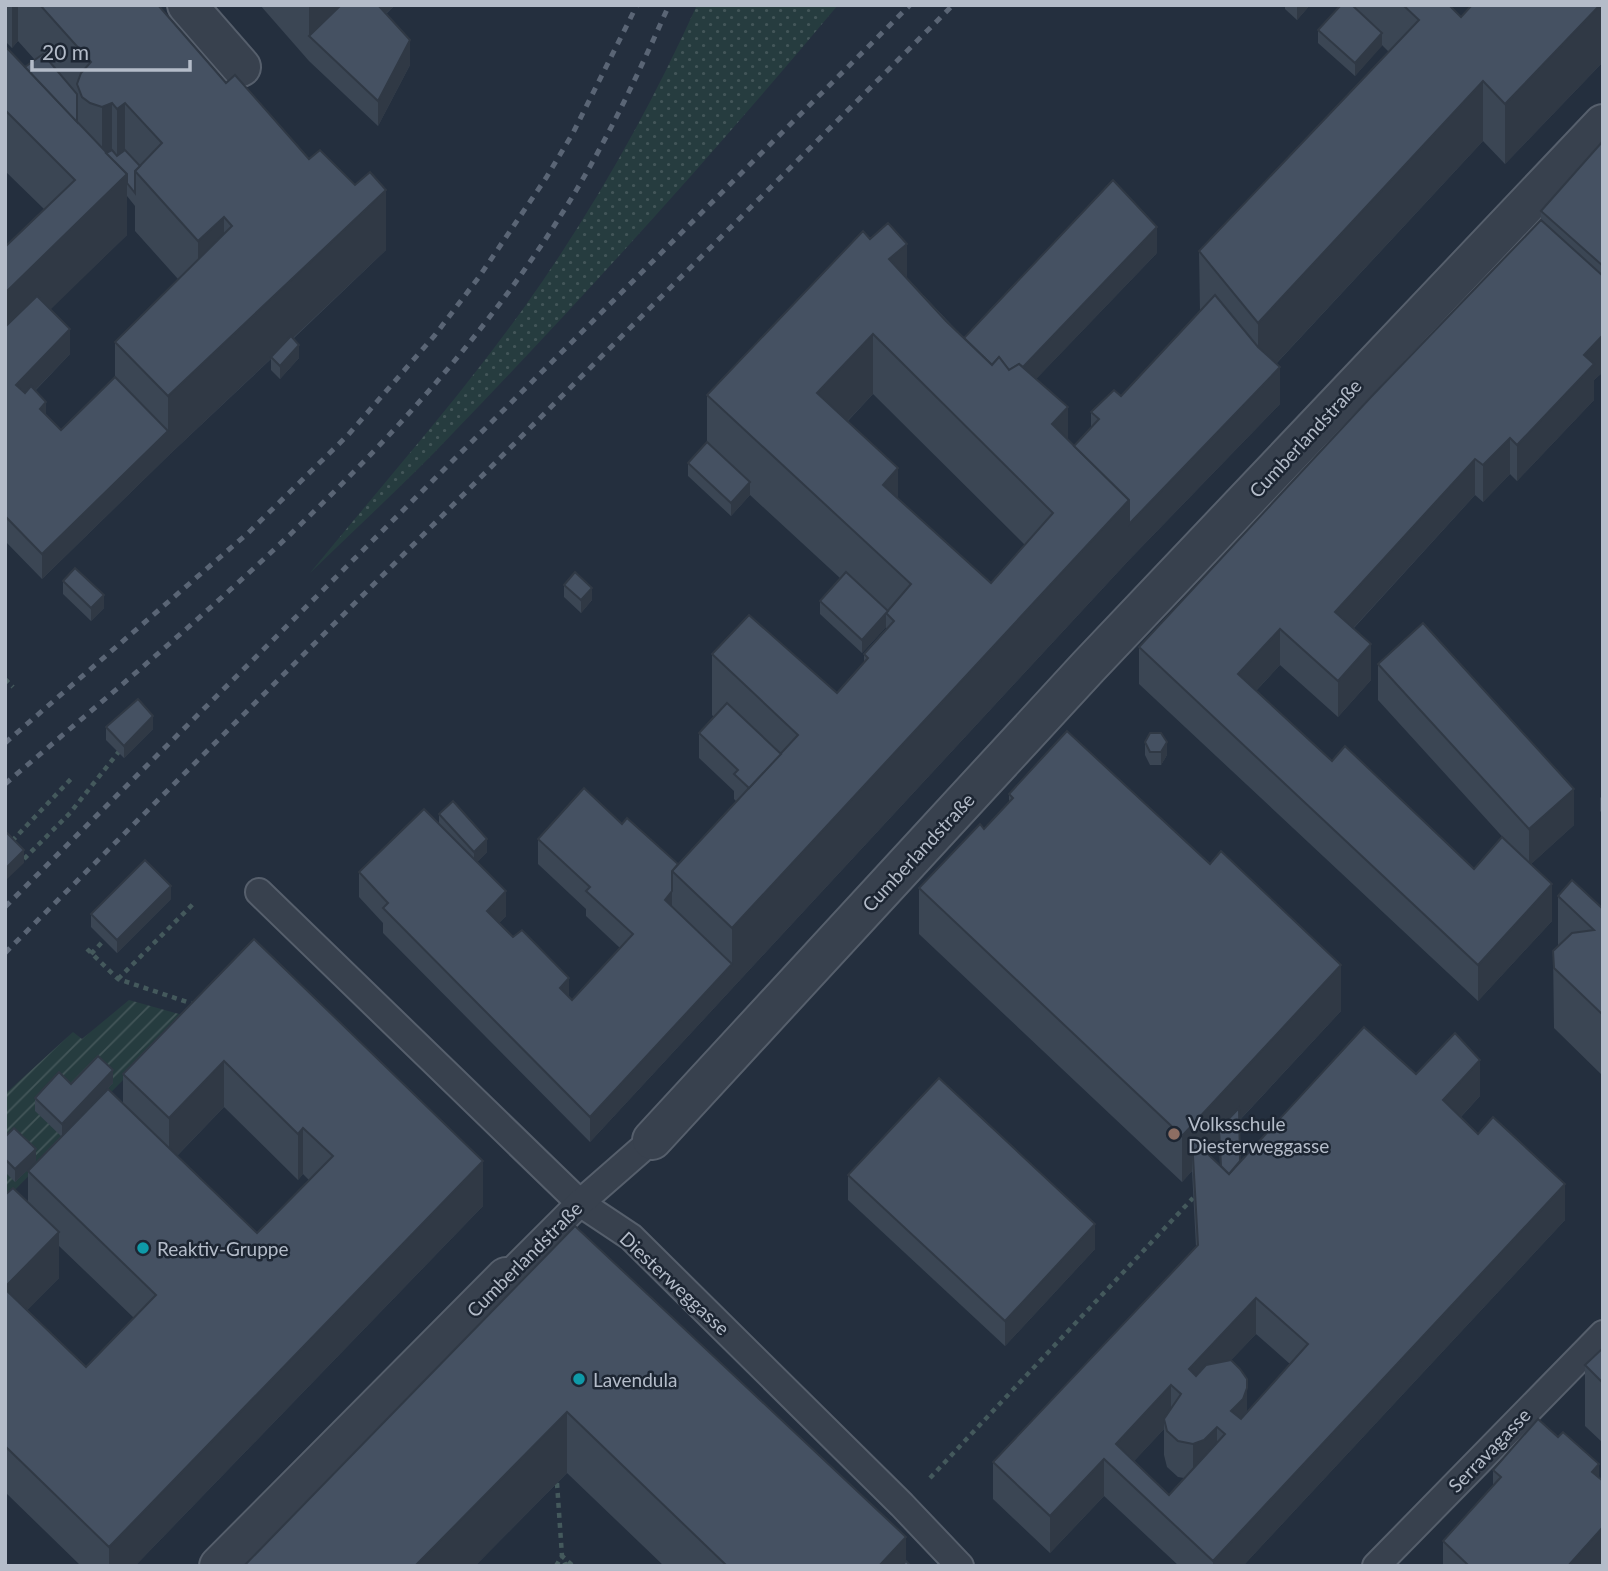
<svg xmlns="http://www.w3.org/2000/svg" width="1608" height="1571" viewBox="0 0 1608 1571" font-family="Lato,sans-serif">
	<defs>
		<pattern id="grass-dots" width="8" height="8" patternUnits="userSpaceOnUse" patternTransform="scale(1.75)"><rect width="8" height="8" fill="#263c3f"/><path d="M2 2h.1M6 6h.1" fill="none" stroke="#435659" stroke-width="1.8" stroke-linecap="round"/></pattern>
		<pattern id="garden-furrows" width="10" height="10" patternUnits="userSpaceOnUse" patternTransform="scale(1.75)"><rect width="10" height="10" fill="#263c3f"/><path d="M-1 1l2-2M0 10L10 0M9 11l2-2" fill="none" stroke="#435659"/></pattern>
	</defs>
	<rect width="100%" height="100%" fill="#242f3e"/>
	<path fill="url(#grass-dots)" d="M697,5H838C715,152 587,294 454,432C408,481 358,526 310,573C381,486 457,401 523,309C591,214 649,111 697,5Z"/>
	<path fill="url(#garden-furrows)" d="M129,1000L186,1016L5,1200V1094L73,1032L82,1039Z"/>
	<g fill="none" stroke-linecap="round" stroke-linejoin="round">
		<defs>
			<g id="service">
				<path d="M259,892L580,1203L631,1237L902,1505L960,1566"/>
				<path d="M506,1277L580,1203L652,1140"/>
				<path d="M1376,1566L1603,1334"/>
			</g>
			<g id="minor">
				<path d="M187,5L241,67"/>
				<path d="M652,1140L1088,667L1603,124"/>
				<path d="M219,1566L506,1277"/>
			</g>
		</defs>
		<use href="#service" stroke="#565f6c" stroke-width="30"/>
		<use href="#minor" stroke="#565f6c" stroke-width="42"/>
		<g stroke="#44595c" stroke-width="4.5" stroke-dasharray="5 5" stroke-linecap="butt">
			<path d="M5,679L13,687"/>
			<path d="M12,841L71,779"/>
			<path d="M24,859L70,813L121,749"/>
			<path d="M87,949L118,979L196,1005"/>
			<path d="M91,954L107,937"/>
			<path d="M118,979L194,903"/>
			<path d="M930,1478L1193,1198"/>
			<path d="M557,1483L562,1556L566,1566"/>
			<path d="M556,1566L562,1556L573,1566"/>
		</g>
		<use href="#service" stroke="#38414e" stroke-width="26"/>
		<use href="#minor" stroke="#38414e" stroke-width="38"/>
		<g stroke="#5a6575" stroke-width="5" stroke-dasharray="7 7" stroke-linecap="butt">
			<path d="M5,743L248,533L348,435L435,335L479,277L546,178L573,133L637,5"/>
			<path d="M5,784C214,606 434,429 577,189C612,130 641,68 669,5"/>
			<path d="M5,907L910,5"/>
			<path d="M5,953L953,5"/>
		</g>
	</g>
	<g fill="#3b4654" fill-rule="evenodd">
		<path d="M5,5H158L226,83L386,250L293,339L299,358L280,379L271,370V359L168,456L42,579L5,541V247L44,209L5,171V46L25,67L35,60L18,41L12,48L5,41ZM127,196L135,206V231L178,279L115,342V377L61,430L46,416L35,391L70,354L50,309L127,235Z"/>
		<path d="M260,5H395L386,14L410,65L378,126L309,61Z"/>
		<path d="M1285,5H1310L1297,20L1285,9Z"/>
		<path d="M1341,5H1449L1461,17L1603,5V62L1505,164L1483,141L1276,364L1280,404L1129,560L590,1142L383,933V923L359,897V872L439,824V814L487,852L477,862L506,916L499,923L572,1000L620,948L586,916V909L538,864V839L622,824L678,864L737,802L734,799V791L699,758V733L714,717L712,715V654L837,693L864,662V654L886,630V627L862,653L820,614V601L840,578L750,495L731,516L688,476V463L707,442V395L907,278L964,338L1157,253L1036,379L1068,440L1074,446L1091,427V412L1121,396L1200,312L1199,251L1389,52L1382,45L1355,76L1318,43V30ZM873,394L1025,545L991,583L898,498L848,421Z"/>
		<path d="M1603,141V372L1594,380V400L1517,481L1510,474L1483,502L1475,495L1354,628L1371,680L1338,717L1280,665L1256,691L1332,761L1474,869L1509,844L1378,700V664L1574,825L1531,864L1552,921L1478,1001L1139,684V647L1541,220V211Z"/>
		<path d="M63,581L104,608L91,621L63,594Z"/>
		<path d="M564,585L592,600L581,613L564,597Z"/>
		<path d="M106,727L153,729L124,758L106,740Z"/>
		<path d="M1145,742L1167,755L1161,765H1150L1145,755Z"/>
		<path d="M1009,794L1341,1011L1239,1121L1240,1161L1416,1074L1480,1096L1461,1117L1565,1220L1243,1566H1179L1104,1496L1050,1553L993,1499V1462L1196,1247L1192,1171L1182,1182L919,934V888L984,829L1009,802ZM1219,1142L1220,1166L1208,1154ZM1256,1334L1290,1364L1247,1412L1231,1360ZM1164,1429V1455L1167,1467L1178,1477L1184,1478L1169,1495L1134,1461Z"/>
		<path d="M1603,795V814L1600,811V798Z"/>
		<path d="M1558,896L1603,909V1076L1554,1028L1553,951L1558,947Z"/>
		<path d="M171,899L117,953L91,927V914Z"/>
		<path d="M254,939L483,1206L135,1566H81L5,1492V1195L28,1203V1171L62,1137L35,1111V1098L71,1084L113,1083L97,1100L123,1104V1074ZM224,1107L298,1180L303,1174L309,1180L257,1233L177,1156ZM59,1246L134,1318L86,1367L27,1310L59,1278Z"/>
		<path d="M5,1137L36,1162L15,1182L5,1172Z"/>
		<path d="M848,1175L1095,1249L1005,1346L848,1200Z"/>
		<path d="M575,1226L906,1561L911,1566H664L567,1473L475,1566Z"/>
		<path d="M1603,1348V1443L1585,1426V1365Z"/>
		<path d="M1493,1470L1599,1478L1601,1566H1443V1541L1493,1486Z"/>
	</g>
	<g fill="#303945">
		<path d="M12,5H18V41L12,48Z"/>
		<path d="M309,5H368L309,36V61Z"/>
		<path d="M373,5H395L373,25Z"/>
		<path d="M1298,5H1310L1297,20V7Z"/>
		<path d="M1600,5H1603V62L1505,164V104Z"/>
		<path d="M1382,33V46L1355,76V63Z"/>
		<path d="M410,40V65L378,126V101Z"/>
		<path d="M1483,81V141L1258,383V323Z"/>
		<path d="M112,103V163L102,154V107Z"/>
		<path d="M125,103V163L117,169V109Z"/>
		<path d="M127,174V235L5,354V293Z"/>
		<path d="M386,190V250L168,456V396Z"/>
		<path d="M224,217V278L198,301V241Z"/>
		<path d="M1157,227V253L992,425V400Z"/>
		<path d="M907,244V304L889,259Z"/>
		<path d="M1603,325V372L1594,380V400L1517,481V445L1584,355Z"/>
		<path d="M70,329V354L16,410V385Z"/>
		<path d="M873,334V394L817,453V393Z"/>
		<path d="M299,345V358L280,379V366Z"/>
		<path d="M1280,367V404L1129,560L590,1142V1117L732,964V928L1129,500Z"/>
		<path d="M46,402V427L40,409Z"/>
		<path d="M1068,407V464L1052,424Z"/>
		<path d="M168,431V456L42,579V554Z"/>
		<path d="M1510,438V474L1483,502V465Z"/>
		<path d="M1475,459V495L1335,648V612Z"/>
		<path d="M898,468V528L883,485Z"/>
		<path d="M750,482V495L731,516V503Z"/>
		<path d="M592,588V600L581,613V600Z"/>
		<path d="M104,595V608L91,621V608Z"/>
		<path d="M886,614V627L862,653V640Z"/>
		<path d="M1280,629V665L1238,710V674Z"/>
		<path d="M1371,644V680L1338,717V681Z"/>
		<path d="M7,697V710L5,712V699Z"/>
		<path d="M153,716V729L124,758V746Z"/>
		<path d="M1167,742V755L1161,765V752Z"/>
		<path d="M1574,789V825L1529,866V829Z"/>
		<path d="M487,839V852L474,865V852Z"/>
		<path d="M24,850V863L5,881V869Z"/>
		<path d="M1552,884V921L1478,1001V965Z"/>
		<path d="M171,886V899L117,953V940Z"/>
		<path d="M506,891V916L487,936V911Z"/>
		<path d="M672,891V916L665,900Z"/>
		<path d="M1341,965V1011L1220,1141L1219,1129V1142L1194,1169L1192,1139V1171L1182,1182V1136Z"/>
		<path d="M569,978V1003L560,988Z"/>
		<path d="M1480,1060V1096L1443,1136V1100Z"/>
		<path d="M224,1061V1107L169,1164V1118Z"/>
		<path d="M113,1070V1083L62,1137V1124Z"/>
		<path d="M303,1128V1174L298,1180V1134Z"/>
		<path d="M36,1149V1162L15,1182V1169Z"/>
		<path d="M483,1161V1206L135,1566H109V1547Z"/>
		<path d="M1565,1184V1220L1243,1566H1213V1561Z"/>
		<path d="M1095,1224V1249L1005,1346V1321Z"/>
		<path d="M59,1232V1278L5,1333V1287Z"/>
		<path d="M1256,1298V1334L1189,1405V1369Z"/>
		<path d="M1171,1385V1422L1164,1419V1429L1121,1475L1116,1444Z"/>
		<path d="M1247,1388V1425L1231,1411Z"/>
		<path d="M567,1412V1473L475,1566H415Z"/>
		<path d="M1217,1427V1463L1193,1480V1444Z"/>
		<path d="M1104,1459V1496L1050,1553V1516Z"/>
		<path d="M1599,1464V1500L1592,1472Z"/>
		<path d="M1603,1527V1563L1601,1566H1568Z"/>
		<path d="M906,1537V1566H879Z"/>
	</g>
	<g fill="#455162" stroke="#303945" stroke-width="2" fill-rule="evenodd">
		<path d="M40,5H158L226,83L235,75L309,159L320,150L355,185L370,172L386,190L168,396L115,342L232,226L224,217L198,241L135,171L162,143L125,103L117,109L112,103L102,107L90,103L82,97L77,84L81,73L91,62Z"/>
		<path d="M341,5H378L410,40L378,101L309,36Z"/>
		<path d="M1341,5H1352L1382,33L1355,63L1318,30Z"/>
		<path d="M1403,5H1449L1461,17L1472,5H1600L1505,104L1483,81L1258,323L1199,251L1419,20Z"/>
		<path d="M5,46L127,174L5,293V247L75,180L5,110Z"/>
		<path d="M43,54L77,94V122L25,67Z"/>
		<path d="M1603,141V266L1541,211Z"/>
		<path d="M112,150L117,156L125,150L140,166L135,171V193L127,183V174L106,153Z"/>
		<path d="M1113,180L1157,227L1023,367L1019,364L1009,370L999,357L992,365L964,338Z"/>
		<path d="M1541,220L1603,276V335L1584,355L1594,364L1517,445L1510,438L1483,465L1475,459L1335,612L1371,644L1338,681L1280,629L1238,674L1332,761L1345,746L1474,869L1502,837L1552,884L1478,965L1139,647L1371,397Z"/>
		<path d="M888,223L907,244L889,259L946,321L992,365L999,357L1009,370L1019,364L1068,407L1052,424L1129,500L732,928L672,871L798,735L712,654L749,615L837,693L868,658L864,654L894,621L886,613L911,584L707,395L863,231L870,239ZM873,334L1053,513L991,583L883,485L898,468L817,393Z"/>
		<path d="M1215,295L1258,347L1280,367L1129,524V500L1074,446L1099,419L1091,412L1114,390L1121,396Z"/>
		<path d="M37,296L70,329L16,385L25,393L31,386L46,402L40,409L61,430L115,377L168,431L42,554L5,516V327Z"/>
		<path d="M291,336L299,345L280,366L271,357Z"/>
		<path d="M707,442L750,482L731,503L688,463Z"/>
		<path d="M75,568L104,595L91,608L63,581Z"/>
		<path d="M575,572L592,588L581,600L564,585Z"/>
		<path d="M846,572L888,611L862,640L820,601Z"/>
		<path d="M1423,623L1574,789L1529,829L1378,664Z"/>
		<path d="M138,699L153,716L124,746L106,727Z"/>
		<path d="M727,703L781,754L749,788L734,774L738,770L699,733Z"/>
		<path d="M1067,731L1210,864L1221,851L1341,965L1182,1136L919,888L980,824L984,829L1013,798L1009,794Z"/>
		<path d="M1150,733H1161L1167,742L1161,752H1150L1145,742Z"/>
		<path d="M584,788L622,824L627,818L678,864L672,871V891L665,900L732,964L590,1117L383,908L388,903L359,872L424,809L506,891L487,911L513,937L522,930L569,978L560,988L572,1000L633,934L586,891L590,887L538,839Z"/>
		<path d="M453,801L487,839L474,852L439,814Z"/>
		<path d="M5,831L24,850L5,869Z"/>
		<path d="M145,860L171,886L117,940L91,914Z"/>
		<path d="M1572,880L1603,909V1015L1554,968L1553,951L1572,933L1594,930L1558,896Z"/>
		<path d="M254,939L483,1161L109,1547L5,1446V1289L86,1367L156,1295L28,1171L108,1089L257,1233L333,1156L303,1128L298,1134L224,1061L169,1118L123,1074Z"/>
		<path d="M1364,1027L1416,1074L1455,1033L1480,1060L1443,1100L1478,1134L1493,1117L1565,1184L1213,1561L1104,1459L1050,1516L993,1462L1198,1245L1192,1139L1229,1174ZM1256,1298L1308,1344L1241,1419L1231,1411L1243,1399L1247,1388V1379L1240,1369L1231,1360L1206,1365L1196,1376L1189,1369ZM1171,1385L1181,1394L1164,1419L1167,1431L1178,1441L1193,1444L1204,1440L1217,1427L1225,1434L1169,1495L1116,1444Z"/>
		<path d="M98,1056L113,1070L62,1124L35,1098L59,1072L71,1084Z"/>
		<path d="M939,1078L1095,1224L1005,1321L848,1175Z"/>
		<path d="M1239,1108L1240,1161L1229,1174L1221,1166L1219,1129Z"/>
		<path d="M14,1128L36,1149L15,1169L5,1159V1137Z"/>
		<path d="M13,1188L59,1232L5,1287V1195Z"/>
		<path d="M575,1226L906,1537L879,1566H727L567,1412L415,1566H244Z"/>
		<path d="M1603,1348V1383L1585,1365Z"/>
		<path d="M1538,1419L1558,1437L1563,1432L1599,1464L1592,1472L1603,1481V1527L1568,1566H1469L1443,1541L1501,1477L1493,1470Z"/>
		<path d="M906,1561L911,1566H902Z"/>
	</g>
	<circle fill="#8d6e63" stroke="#1d2633" stroke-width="2.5" cx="1174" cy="1134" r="7"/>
	<g fill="#0f9aa8" stroke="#1d2633" stroke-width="2.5">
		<circle cx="143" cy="1248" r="7"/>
		<circle cx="579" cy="1379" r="7"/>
	</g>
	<g text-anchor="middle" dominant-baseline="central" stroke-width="5" stroke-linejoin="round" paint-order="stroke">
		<g font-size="19" fill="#b4bcc9" stroke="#1d2633">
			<text transform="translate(1305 438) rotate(-47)">Cumberlandstraße</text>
			<text transform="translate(918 852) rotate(-47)">Cumberlandstraße</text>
			<text transform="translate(524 1259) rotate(-45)">Cumberlandstraße</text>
			<text transform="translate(675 1283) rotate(43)">Diesterweggasse</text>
			<text transform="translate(1489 1450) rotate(-46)">Serravagasse</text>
		</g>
		<g font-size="19" fill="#b4bcc9" stroke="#1d2633" text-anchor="start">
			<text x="1188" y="1123">Volksschule<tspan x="1188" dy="22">Diesterweggasse</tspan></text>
			<text x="157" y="1248">Reaktiv-Gruppe</text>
			<text x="593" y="1379">Lavendula</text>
		</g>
	</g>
	<rect width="1608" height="1571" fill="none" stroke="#b4bcc9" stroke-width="14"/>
	<path d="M32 60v10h158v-10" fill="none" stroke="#b4bcc9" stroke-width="3.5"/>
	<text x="42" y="60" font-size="21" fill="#b4bcc9" stroke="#1d2633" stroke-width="5" paint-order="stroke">20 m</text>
</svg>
